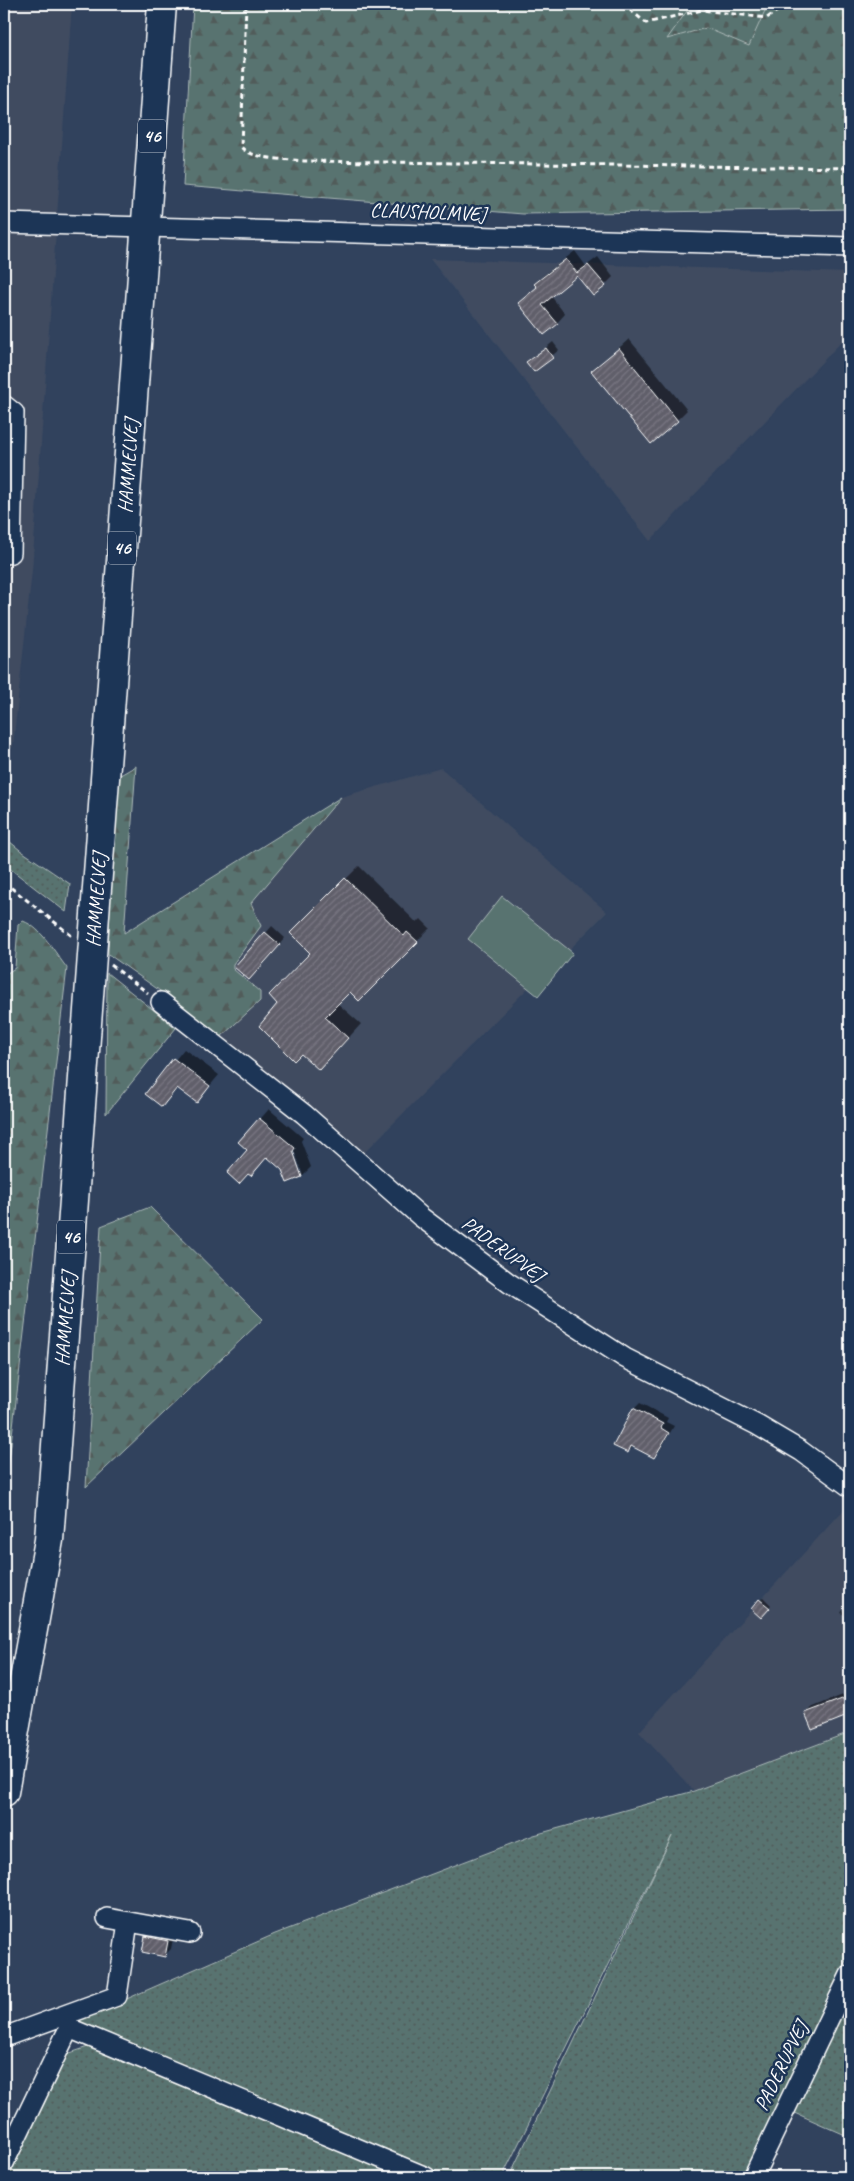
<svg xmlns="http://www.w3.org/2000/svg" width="854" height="2181" viewBox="0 0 854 2181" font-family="Caveat,sans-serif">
	<defs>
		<pattern id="grass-dots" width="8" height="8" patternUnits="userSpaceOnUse" patternTransform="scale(1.25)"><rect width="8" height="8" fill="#587370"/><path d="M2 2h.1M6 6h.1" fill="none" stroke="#515c5a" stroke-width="1.8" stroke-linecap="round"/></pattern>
		<pattern id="forest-firs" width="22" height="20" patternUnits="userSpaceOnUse" patternTransform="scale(1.25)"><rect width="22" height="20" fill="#587370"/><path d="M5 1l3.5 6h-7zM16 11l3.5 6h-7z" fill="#515c5a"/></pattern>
		<pattern id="cemetery-stones" width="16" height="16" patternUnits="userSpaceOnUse" patternTransform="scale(1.25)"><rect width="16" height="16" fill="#587370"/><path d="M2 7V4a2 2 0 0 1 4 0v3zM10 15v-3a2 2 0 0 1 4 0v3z" fill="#515c5a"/></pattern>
		<pattern id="building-hatch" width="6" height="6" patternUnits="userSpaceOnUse" patternTransform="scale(1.25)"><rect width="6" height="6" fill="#615f6b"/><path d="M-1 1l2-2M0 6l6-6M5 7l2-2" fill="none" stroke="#797781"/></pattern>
	</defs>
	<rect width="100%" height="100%" fill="#31425d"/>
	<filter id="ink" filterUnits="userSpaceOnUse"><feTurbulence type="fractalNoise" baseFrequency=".02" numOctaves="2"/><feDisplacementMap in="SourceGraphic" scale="10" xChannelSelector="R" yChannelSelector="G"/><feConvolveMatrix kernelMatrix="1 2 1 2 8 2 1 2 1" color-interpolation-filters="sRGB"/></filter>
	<g filter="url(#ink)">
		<g fill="#3f4b61">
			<path d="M4,4H72L32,571L13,746L4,762Z"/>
			<path d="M430,259L850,273V333L650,541Z"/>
			<path d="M441,768L607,912L569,950L503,896L468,939L528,988L364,1153L187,1011L238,897L341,797Z"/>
			<path d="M850,1503V1732L694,1791L639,1732Z"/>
		</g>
		<g fill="url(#grass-dots)" stroke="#acb9b8">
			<path d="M4,837L20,850L70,884L66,912L4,864Z"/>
			<path d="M850,1732V1952L743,2177H509L672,1836L502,2177H439L74,2022L275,1934L534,1835L694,1791Z"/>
			<path d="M850,1995V2137L793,2112Z"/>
			<path d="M94,2045L410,2177H4L61,2056Z"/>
		</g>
		<g fill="url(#forest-firs)" stroke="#acb9b8">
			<path d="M193,4H850V209L523,214L183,186Z"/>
			<path d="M136,766L124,933L341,797L251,903L261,926L233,964V969L260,992V1001L221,1037L187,1010L108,954L115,778Z"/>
			<path d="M23,921C42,928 55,953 67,968L4,1503V975L15,968L18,925Z"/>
			<path d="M107,973L176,1028L106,1114Z"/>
			<path d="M150,1207L263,1319L86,1487L101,1226Z"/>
		</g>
		<path fill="url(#cemetery-stones)" stroke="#acb9b8" d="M692,4H768L749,46L706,28L667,39Z"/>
		<path fill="#587370" stroke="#acb9b8" d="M502,896L573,953L538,996L468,939Z"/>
		<g fill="#0007" fill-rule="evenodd">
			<path d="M575,251L586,266L598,257L613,277L605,285L577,275L551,296L565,314L557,323L519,303L538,286L536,284L544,275Z"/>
			<path d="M629,339L687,410L677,420L593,371Z"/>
			<path d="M553,342L559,350L534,370L528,362Z"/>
			<path d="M4,413H6L4,492Z"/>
			<path d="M359,866L417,923L421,919L430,928L359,1000L350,991L337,1003L361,1024L332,1056L279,1004L312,953L292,933Z"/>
			<path d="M272,926L285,938L255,972L266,933Z"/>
			<path d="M184,1049L219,1075L197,1101L179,1087L162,1106L147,1094Z"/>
			<path d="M269,1109L303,1138L301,1141L311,1167L302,1176L283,1169L268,1156L251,1174L249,1149L240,1142ZM292,1145L302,1173H299L289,1146Z"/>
			<path d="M640,1403L668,1418L666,1422L674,1426L660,1450L654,1456L634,1446L628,1452L634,1409Z"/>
			<path d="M763,1597L771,1605L761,1616L753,1608Z"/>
			<path d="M850,1599V1619L841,1613Z"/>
			<path d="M850,1692V1714L812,1728L806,1713L813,1707Z"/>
			<path d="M153,1930L174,1934L171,1949L165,1955L147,1937Z"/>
		</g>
		<g fill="url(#building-hatch)" stroke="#fff">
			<path d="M566,259L577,273L588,265L606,286L593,296L577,276L542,305L558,324L544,335L518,303L537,287L534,284Z"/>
			<path d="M546,348L553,358L534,372L526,362Z"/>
			<path d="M619,348L678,421L651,444L591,371Z"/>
			<path d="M345,878L404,936L407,932L418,942L359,1001L350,992L325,1017L348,1038L319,1070L301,1054L294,1061L259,1026L277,1004L269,995L310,953L290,933Z"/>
			<path d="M265,932L280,945L249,980L234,967Z"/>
			<path d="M173,1058L210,1086L197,1103L177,1088L162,1107L145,1094Z"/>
			<path d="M259,1118L295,1148L293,1151L302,1177L287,1183L282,1170L267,1157L251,1176L248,1174L239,1184L227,1173L247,1150L238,1142Z"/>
			<path d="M633,1408L663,1424L661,1428L669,1433L654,1458L631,1446L628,1453L613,1446Z"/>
			<path d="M759,1599L770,1608L761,1618L751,1609Z"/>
			<path d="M850,1696V1715L812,1730L805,1713Z"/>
			<path d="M145,1936L168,1941L165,1957L142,1952Z"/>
		</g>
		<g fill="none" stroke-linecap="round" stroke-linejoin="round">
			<defs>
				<g id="minor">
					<path d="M4,223L850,247"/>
					<path d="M4,405L14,413L11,553L4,554"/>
					<path d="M161,1002L304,1114L421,1217L509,1283L625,1358L757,1425L801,1451L850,1487"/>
					<path d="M107,1918L190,1933"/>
					<path d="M4,2037L117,1996L128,1922"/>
					<path d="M4,2163L69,2028L426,2177"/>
					<path d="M753,2177L850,1975"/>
				</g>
				<path id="highway" d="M4,1792L49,1540L162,4"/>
			</defs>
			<use href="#minor" stroke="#fff" stroke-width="22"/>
			<use href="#highway" stroke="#fff" stroke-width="31"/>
			<g stroke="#fff" stroke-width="3" stroke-dasharray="5 4" stroke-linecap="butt">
				<path d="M246,4L241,147C252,160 288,159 305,161L850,168"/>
				<path d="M623,4L646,23L702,10L767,18L777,11L781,4"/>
				<path d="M4,882L72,936"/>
				<path d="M111,965L148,993"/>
			</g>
			<use href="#minor" stroke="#1d3557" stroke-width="19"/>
			<use href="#highway" stroke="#1d3557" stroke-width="28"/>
		</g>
	</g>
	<g text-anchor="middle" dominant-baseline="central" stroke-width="5" stroke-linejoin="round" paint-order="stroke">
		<g fill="#1d3557" stroke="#bbc2cd" stroke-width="1">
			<rect x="138" y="119.5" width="28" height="33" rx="4"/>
			<rect x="108" y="531.5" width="28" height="33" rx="4"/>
			<rect x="57" y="1220.5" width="28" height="33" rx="4"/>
		</g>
		<g font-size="19" font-weight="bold" fill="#fff">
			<text x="152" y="136">46</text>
			<text x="122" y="548">46</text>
			<text x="71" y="1237">46</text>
		</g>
		<g font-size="20" fill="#fff" stroke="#1d3557">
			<text transform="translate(428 212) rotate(2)">CLAUSHOLMVEJ</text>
			<text transform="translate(128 466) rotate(-86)">HAMMELVEJ</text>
			<text transform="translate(96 900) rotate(-86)">HAMMELVEJ</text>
			<text transform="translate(503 1249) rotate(36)">PADERUPVEJ</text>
			<text transform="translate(65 1319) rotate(-86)">HAMMELVEJ</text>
			<text transform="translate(781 2066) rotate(-64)">PADERUPVEJ</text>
		</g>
	</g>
	<rect width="854" height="2181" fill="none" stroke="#1d3557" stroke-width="20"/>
	<rect x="10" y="10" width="834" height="2161" fill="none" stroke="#fff" stroke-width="2" filter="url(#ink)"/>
</svg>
